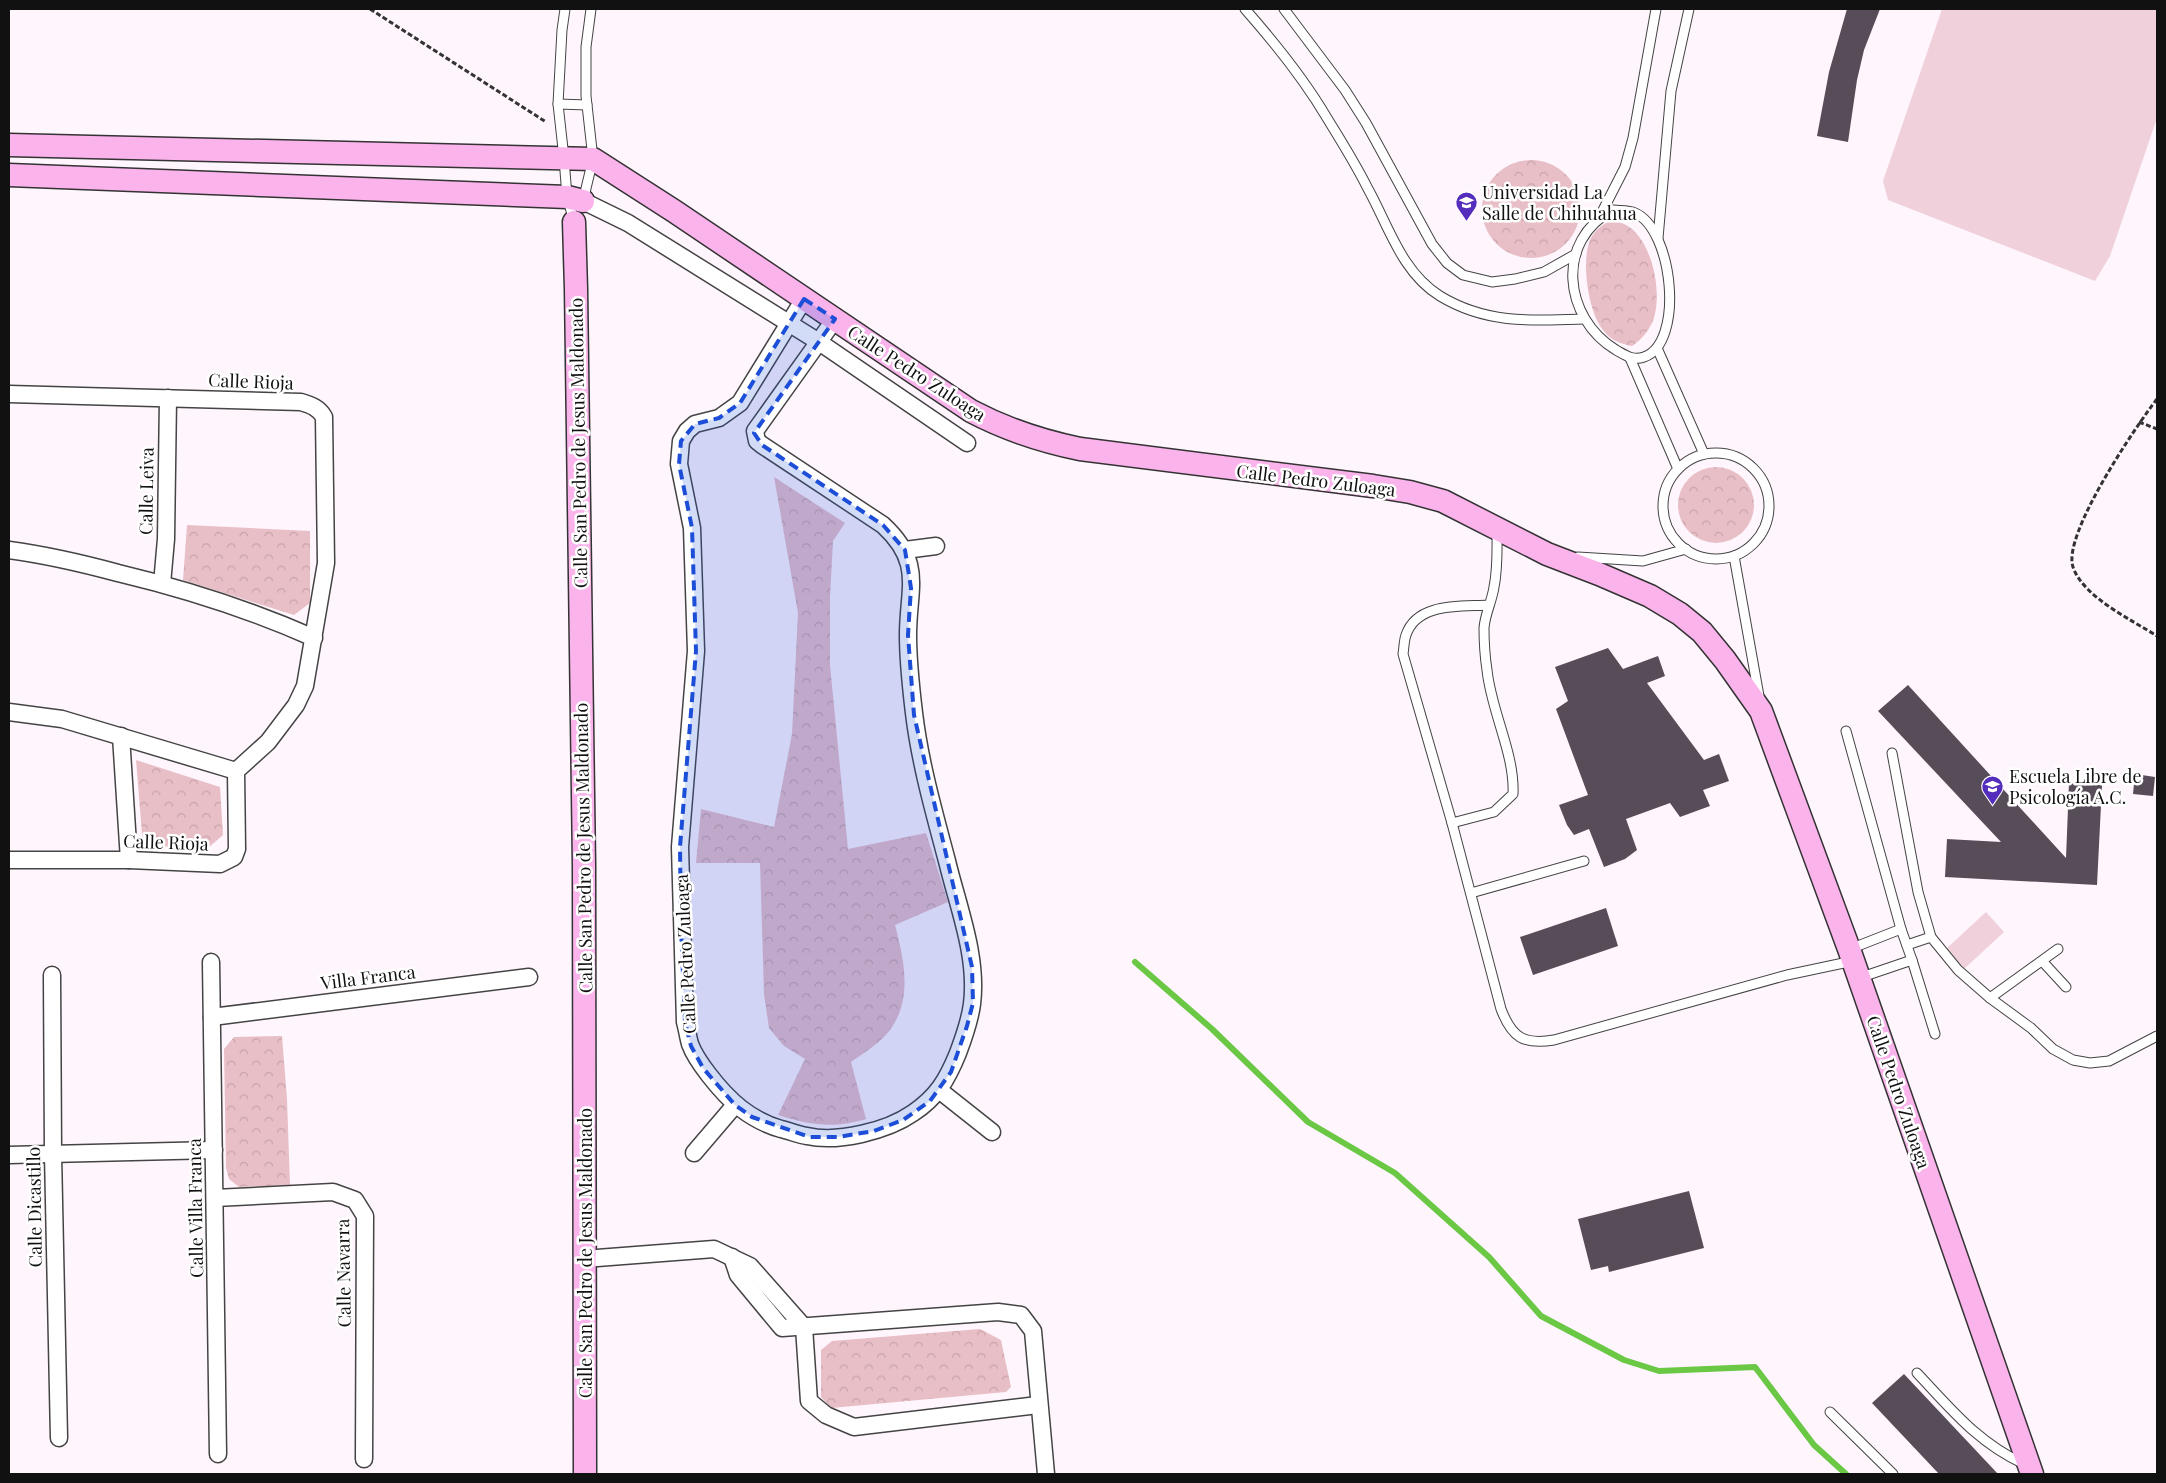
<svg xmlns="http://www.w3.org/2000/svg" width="2166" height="1483" viewBox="0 0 2166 1483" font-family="'Playfair Display',serif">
	<defs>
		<pattern id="park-crowns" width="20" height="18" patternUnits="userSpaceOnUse" patternTransform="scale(1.25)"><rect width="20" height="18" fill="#e9bfc7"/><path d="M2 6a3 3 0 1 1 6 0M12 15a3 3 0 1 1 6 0" fill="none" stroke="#c7a3aa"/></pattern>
	</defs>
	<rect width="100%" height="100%" fill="#fff5fd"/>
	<g fill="url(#park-crowns)">
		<circle cx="1531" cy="209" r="49"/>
		<path d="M1609,221C1614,222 1620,222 1624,224C1653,237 1664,297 1652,323C1647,333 1641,340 1632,346C1621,344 1610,340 1603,330C1588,311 1581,262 1590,240C1594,231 1601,226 1609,221Z"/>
		<circle cx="1716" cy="505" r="38"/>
		<path d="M774,477L845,523L833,541L830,597V665L848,849L926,833L948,902L895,925C904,959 913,999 890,1030C880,1043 864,1053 851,1062L866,1119C833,1129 810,1125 778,1115L805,1059L784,1046L769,1028L764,994L760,863H696L701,809L774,827L792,734L798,613Z"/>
		<path d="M187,525L310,531V603L294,615L183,580Z"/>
		<path d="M136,760L220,787L223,835L208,848L143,846Z"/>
		<path d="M282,1036L287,1099L290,1185L239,1187L229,1179L226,1168L224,1049L234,1037Z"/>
		<path d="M980,1329L1001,1340L1011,1387L1006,1392L831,1408L821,1397V1350L832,1341Z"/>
	</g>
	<g fill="#f0d0db">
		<path d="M1942,9H2157V118L2110,256L2095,281L1888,200L1883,181Z"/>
		<path d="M1986,912L2004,932L1964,969L1946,949Z"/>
	</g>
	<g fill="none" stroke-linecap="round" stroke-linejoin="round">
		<path stroke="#6ac845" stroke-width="6" d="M1135,962L1212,1029L1308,1122L1395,1173L1489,1257L1541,1316L1624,1360L1659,1371L1755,1367L1814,1445L1846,1474"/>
	</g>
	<g fill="#564d59">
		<path d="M1847,9H1880L1864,50L1857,80L1848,142L1817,136L1829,72Z"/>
		<path d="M1608,648L1623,669L1658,656L1665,676L1647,683L1704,760L1719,754L1729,781L1703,790L1710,806L1680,817L1670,803L1626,819L1637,850L1625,859L1604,867L1589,829L1574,835L1567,825L1559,805L1588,795L1556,709L1568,701L1555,667Z"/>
		<path d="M1908,685L2066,858L2069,783L2102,785L2097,885L1945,877L1947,839L2001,842L1878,711Z"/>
		<path d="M2135,774L2155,777L2153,796L2133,794Z"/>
		<path d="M1606,908L1618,946L1533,975L1520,937Z"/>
		<path d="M1689,1191L1704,1248L1609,1272L1608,1266L1591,1270L1578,1219Z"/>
		<path d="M1904,1374L1998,1474H1939L1872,1403Z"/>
	</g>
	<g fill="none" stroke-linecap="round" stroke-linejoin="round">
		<defs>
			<g id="lane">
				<path d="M565,9L562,30L558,104L564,158L567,197L574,221"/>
				<path d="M1245,9C1275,43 1304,79 1327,118C1341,141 1355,163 1367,187C1388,224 1401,272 1440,296C1486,324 1532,321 1583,319"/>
				<path d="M1284,9L1345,90L1366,123L1432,244L1447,263L1463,275L1492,282L1515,279L1544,272L1576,254"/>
				<path d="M558,104L587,105"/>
				<path d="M583,201L593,159L586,96V47L591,9"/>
				<path d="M1613,210C1620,211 1628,210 1635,213C1673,229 1685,343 1644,357C1633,361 1625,355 1616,350C1563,318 1555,240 1613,210Z"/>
				<path d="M1600,216L1625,167L1633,138L1656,9"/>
				<path d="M1658,238L1671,91L1689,9"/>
				<path d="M1657,348L1704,454"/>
				<path d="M1630,358L1678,469"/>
				<circle cx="1716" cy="506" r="53"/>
				<path d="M1734,556L1759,696"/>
				<path d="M1578,557L1643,561L1686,549"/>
				<path d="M1489,605C1461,607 1417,602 1406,635C1404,640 1404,648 1403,654L1452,823L1501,1009C1512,1038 1524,1045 1554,1040L1787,975L1853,961"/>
				<path d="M1846,731L1901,929"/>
				<path d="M1892,753L1918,892L1931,937L1958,970L1990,998L2031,1028L2053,1049L2073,1060L2090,1063L2109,1061L2157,1036"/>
				<path d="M1452,823L1494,812L1513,794C1515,754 1491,711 1487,670C1485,657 1484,642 1484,628C1485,614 1492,601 1494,587C1498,568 1497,549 1497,529"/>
				<path d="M1471,893L1584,861"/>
				<path d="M1907,945L1931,937"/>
				<path d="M1850,949L1901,929L1912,960"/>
				<path d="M2043,962L2066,987"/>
				<path d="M1859,978L1912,960L1935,1034"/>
				<path d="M1990,998L2058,949"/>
				<path d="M1917,1373C1951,1409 1978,1443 2024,1464"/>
				<path d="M1830,1412L1893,1474"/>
			</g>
			<g id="street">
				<path d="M583,201L628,223L819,342L967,443"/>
				<path d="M804,299L740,403L719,418L695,424L687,431L681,441L679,464L692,528L696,651L680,847L685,1022C687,1029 688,1037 690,1044C694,1055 702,1066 709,1075C729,1101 750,1120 781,1129C790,1131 799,1135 807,1136C838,1143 887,1131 913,1113C937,1097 947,1080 958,1053C964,1037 970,1020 972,1004C978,956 958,907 947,861C934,812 920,763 914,713C911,688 908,661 908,635C908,588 924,563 883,525L762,445L757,441L755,431L835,319"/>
				<path d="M9,394L301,402C311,405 319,408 324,417L326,563L305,686L296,705L268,742L236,771L237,849L234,857L220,864L129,860H9"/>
				<path d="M9,550C46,555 81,563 118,573C185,589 251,610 314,638"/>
				<path d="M905,550L936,546"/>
				<path d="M162,584L166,539L168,398"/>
				<path d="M9,712L62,719L236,771"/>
				<path d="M121,736L129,860"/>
				<path d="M211,962L218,1454"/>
				<path d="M52,975L53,1154L59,1438"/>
				<path d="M212,1017L529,977"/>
				<path d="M939,1090L992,1132"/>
				<path d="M694,1153L735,1105"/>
				<path d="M9,1155L214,1150"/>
				<path d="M215,1198L333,1192L355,1200L365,1216L364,1459"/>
				<path d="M732,1257L738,1275L782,1328L998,1312L1021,1315L1033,1331L1046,1474"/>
				<path d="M584,1259L714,1249L750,1266L804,1327L809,1401L826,1415L854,1427L1038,1405"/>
			</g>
			<g id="secondary">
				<path d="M9,145L593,159L674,211L971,411C1007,430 1041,441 1080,449L1373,486L1410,492L1443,501L1547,554L1599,574L1650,596L1680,614L1702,632L1725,660L1761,711L1849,949L2032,1474"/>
				<path d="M9,175L567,197L583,201"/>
				<path d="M574,222L576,289L584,866L585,1474"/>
			</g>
		</defs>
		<use href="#lane" stroke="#444" stroke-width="11"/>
		<use href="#street" stroke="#444" stroke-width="19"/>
		<use href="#secondary" stroke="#333" stroke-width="25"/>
		<g stroke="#333" stroke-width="3" stroke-dasharray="5 2.5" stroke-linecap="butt">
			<path d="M370,9L546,122"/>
			<path d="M2157,399C2136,426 2062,535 2073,567C2083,597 2132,620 2157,636"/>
			<path d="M2139,422L2157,429"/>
		</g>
		<use href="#lane" stroke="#fff" stroke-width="9"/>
		<use href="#street" stroke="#fff" stroke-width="16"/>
		<use href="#secondary" stroke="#fbb3ec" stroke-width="22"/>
	</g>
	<path fill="#1d4ed8" fill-opacity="0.2" stroke="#1d4ed8" stroke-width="4" stroke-dasharray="10 6" stroke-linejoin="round" d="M804,299L835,319L754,433L762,445L883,525L905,550L911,588L908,635L914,715L972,967L973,1003L967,1026L951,1072L930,1101L903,1120L874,1131L838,1137H810L752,1117L735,1105L703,1068L691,1046L685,1022L681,927L680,847L696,651L692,528L679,464L681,441L695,424L719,418L740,403Z"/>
	<defs>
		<symbol id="university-pin" viewBox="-11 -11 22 30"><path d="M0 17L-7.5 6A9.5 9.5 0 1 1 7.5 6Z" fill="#542dbc" stroke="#fff"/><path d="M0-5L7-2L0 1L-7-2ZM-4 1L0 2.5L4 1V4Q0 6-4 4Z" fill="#fff"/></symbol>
	</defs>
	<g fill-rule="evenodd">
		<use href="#university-pin" x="1454" y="190" width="25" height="34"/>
		<use href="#university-pin" x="1980" y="774" width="25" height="34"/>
	</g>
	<g text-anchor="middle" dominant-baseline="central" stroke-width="5" stroke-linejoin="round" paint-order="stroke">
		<g font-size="18" fill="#111" stroke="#fff" text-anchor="start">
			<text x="1482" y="192">Universidad La<tspan x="1482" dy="21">Salle de Chihuahua</tspan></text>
			<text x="2009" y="776">Escuela Libre de<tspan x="2009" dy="21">Psicología A.C.</tspan></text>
		</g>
		<g font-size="18" fill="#111" stroke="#fff">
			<text transform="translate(917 373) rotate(33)">Calle Pedro Zuloaga</text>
			<text transform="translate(251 381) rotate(2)">Calle Rioja</text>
			<text transform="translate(578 443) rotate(-91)">Calle San Pedro de Jesus Maldonado</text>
			<text transform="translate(1316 480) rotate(7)">Calle Pedro Zuloaga</text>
			<text transform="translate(146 491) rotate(-89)">Calle Leiva</text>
			<text transform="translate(166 842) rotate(2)">Calle Rioja</text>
			<text transform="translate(583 848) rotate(-91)">Calle San Pedro de Jesus Maldonado</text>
			<text transform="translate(685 954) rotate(-93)">Calle Pedro Zuloaga</text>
			<text transform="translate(368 977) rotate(-7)">Villa Franca</text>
			<text transform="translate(1899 1092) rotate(71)">Calle Pedro Zuloaga</text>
			<text transform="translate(34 1207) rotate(-91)">Calle Dicastillo</text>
			<text transform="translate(195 1208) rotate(-91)">Calle Villa Franca</text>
			<text transform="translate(585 1253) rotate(-90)">Calle San Pedro de Jesus Maldonado</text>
			<text transform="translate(343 1273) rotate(-91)">Calle Navarra</text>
		</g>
	</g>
	<rect width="2166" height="1483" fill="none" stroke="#111111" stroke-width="20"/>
</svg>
